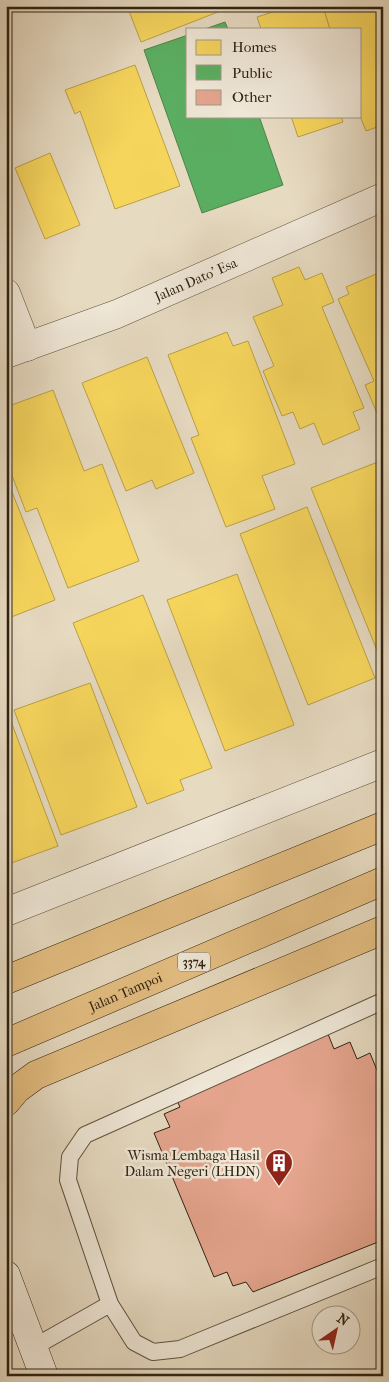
<svg xmlns="http://www.w3.org/2000/svg" width="389" height="1382" viewBox="0 0 389 1382" font-family="'IM FELL French Canon',serif">
	<rect width="100%" height="100%" fill="#e6dac1"/>
	<filter id="stains"><feTurbulence type="fractalNoise" baseFrequency=".004" numOctaves="4"/><feColorMatrix values="0 0 0 0 .2 0 0 0 0 .09 0 0 0 0 .02 0 0 0 .5 -.17"/></filter>
	<radialGradient id="worn" r=".72"><stop offset=".6" stop-color="#630" stop-opacity="0"/><stop offset="1" stop-color="#630" stop-opacity=".3"/></radialGradient>
	<g fill="#f6d55c" stroke="#ba9f45">
		<path d="M127,6H221L223,10L141,42Z"/>
		<path d="M281,6H323L330,29H261L257,17L282,9Z"/>
		<path d="M323,6H383V125L366,131L360,116V29H330Z"/>
		<path d="M135,65L180,186L115,209L80,111L75,114L65,90Z"/>
		<path d="M291,116H341L343,122L298,137Z"/>
		<path d="M50,153L80,225L45,239L15,168Z"/>
		<path d="M299,267L305,280L322,273L334,302L322,307L364,408L353,412L360,429L323,445L314,423L300,429L293,412L282,416L263,371L274,366L253,317L283,305L272,278Z"/>
		<path d="M383,271V411L377,413L365,385L374,381L338,299L349,294L346,287Z"/>
		<path d="M227,332L233,346L248,341L295,464L262,476L275,509L226,527L191,438L199,435L168,355Z"/>
		<path d="M147,357L194,473L156,489L152,480L126,491L82,383Z"/>
		<path d="M53,390L84,471L102,464L139,561L68,588L37,508L26,512L6,460V407Z"/>
		<path d="M383,460V665L311,488Z"/>
		<path d="M6,477L55,600L6,619Z"/>
		<path d="M307,507L375,678L308,705L240,534Z"/>
		<path d="M237,574L294,725L225,751L167,600Z"/>
		<path d="M143,595L212,768L180,780L184,790L147,804L73,623Z"/>
		<path d="M90,683L137,807L61,835L14,710Z"/>
		<path d="M6,708L58,846L6,865Z"/>
	</g>
	<g fill="#5aae61" stroke="#4d8449">
		<path d="M225,22L228,29H205Z"/>
		<path d="M188,35V116H259L283,185L202,213L144,50Z"/>
	</g>
	<path fill="#e4a48d" stroke="#2f2210" d="M328,1034L334,1049L350,1042L357,1059L370,1053L383,1085V1240L253,1292L246,1282L233,1286L227,1272L214,1277L154,1133L170,1127L164,1114L180,1107L175,1097Z"/>
	<g fill="none" stroke-linecap="round" stroke-linejoin="round">
		<defs>
			<g id="lane">
				<path d="M383,1001L85,1135L70,1157L68,1180L110,1304L134,1342L153,1352L180,1349L383,1266"/>
				<path d="M34,1347L110,1304"/>
			</g>
			<g id="street">
				<path d="M6,293L27,347"/>
				<path id="s1" d="M6,354L117,314L383,197"/>
				<path d="M6,912L383,763"/>
			</g>
			<path id="secondary" d="M6,1275L44,1376"/>
			<g id="primary">
				<path d="M6,980L383,826"/>
				<path id="s2" d="M6,1043L383,881"/>
				<path d="M6,1102L17,1089L36,1075L383,930"/>
			</g>
		</defs>
		<use href="#lane" stroke="#5d503c" stroke-width="18"/>
		<use href="#street" stroke="#5d503c" stroke-width="29"/>
		<use href="#secondary" stroke="#2f2210" stroke-width="29"/>
		<use href="#primary" stroke="#2f2210" stroke-width="29"/>
		<use href="#lane" stroke="#efe7d7" stroke-width="16"/>
		<use href="#street" stroke="#efe7d7" stroke-width="28"/>
		<use href="#secondary" stroke="#efe7d7" stroke-width="28"/>
		<use href="#primary" stroke="#e3bd80" stroke-width="28"/>
	</g>
	<defs>
		<symbol id="building-pin" viewBox="-11 -11 22 30"><path d="M0 17L-7.5 6A9.5 9.5 0 1 1 7.5 6Z" fill="#8f2418" stroke="#efe7d7"/><path d="M-4-6H4V6H1V3H-1V6H-4ZM-2.5-4.3h1.7v1.8h-1.7ZM.8-4.3h1.7v1.8H.8ZM-2.5-1h1.7V.8h-1.7ZM.8-1h1.7V.8H.8Z" fill="#fff"/></symbol>
	</defs>
	<g fill-rule="evenodd">
		<use href="#building-pin" x="263" y="1147" width="32" height="43"/>
	</g>
	<g text-anchor="middle" dominant-baseline="central" stroke-width="5" stroke-linejoin="round" paint-order="stroke">
		<rect fill="#efe7d7" stroke="#695d4c" stroke-width="1" x="178" y="952.5" width="32" height="19" rx="4"/>
		<g font-size="12" font-weight="bold" fill="#2f2210">
			<text x="194" y="962">3374</text>
		</g>
		<g font-size="14" fill="#2f2210" stroke="#efe7d7">
			<text stroke="none"><textPath href="#s1" startOffset="204">Jalan Dato' Esa</textPath></text>
			<text stroke="none"><textPath href="#s2" startOffset="130">Jalan Tampoi</textPath></text>
		</g>
		<g font-size="14" fill="#2f2210" stroke="#efe7d7" text-anchor="end">
			<text x="260" y="1155">Wisma Lembaga Hasil<tspan x="260" dy="16">Dalam Negeri (LHDN)</tspan></text>
		</g>
	</g>
	<rect width="389" height="1382" fill="none" stroke="#e6dac1" stroke-width="25"/>
	<rect x="8" y="8" width="374" height="1367" fill="none" stroke="#2f2210" stroke-width="2.5"/>
	<rect x="12" y="12" width="364" height="1357" fill="none" stroke="#2f2210"/>
	<rect x="186" y="28" width="175" height="90" fill="#efe7d7" stroke="#a29887"/>
	<rect x="196" y="40" width="25" height="15" fill="#f6d55c" stroke="#a29887"/>
	<text x="232" y="52" font-size="15" fill="#2f2210">Homes</text>
	<rect x="196" y="65" width="25" height="15" fill="#5aae61" stroke="#a29887"/>
	<text x="232" y="78" font-size="15" fill="#2f2210">Public</text>
	<rect x="196" y="90" width="25" height="15" fill="#e4a48d" stroke="#a29887"/>
	<text x="232" y="102" font-size="15" fill="#2f2210">Other</text>
	<g transform="translate(336 1330) rotate(34)"><circle r="24" fill="#efe7d7" stroke="#a29887"/>
	<path d="M0-4L9 19L0 12L-9 19Z" fill="#8f2418"/>
	<text y="-8" font-size="14" font-weight="bold" text-anchor="middle" fill="#2f2210">N</text>
	</g>
	<rect width="100%" height="100%" filter="url(#stains)"/>
	<rect width="100%" height="100%" fill="url(#worn)"/>
</svg>
